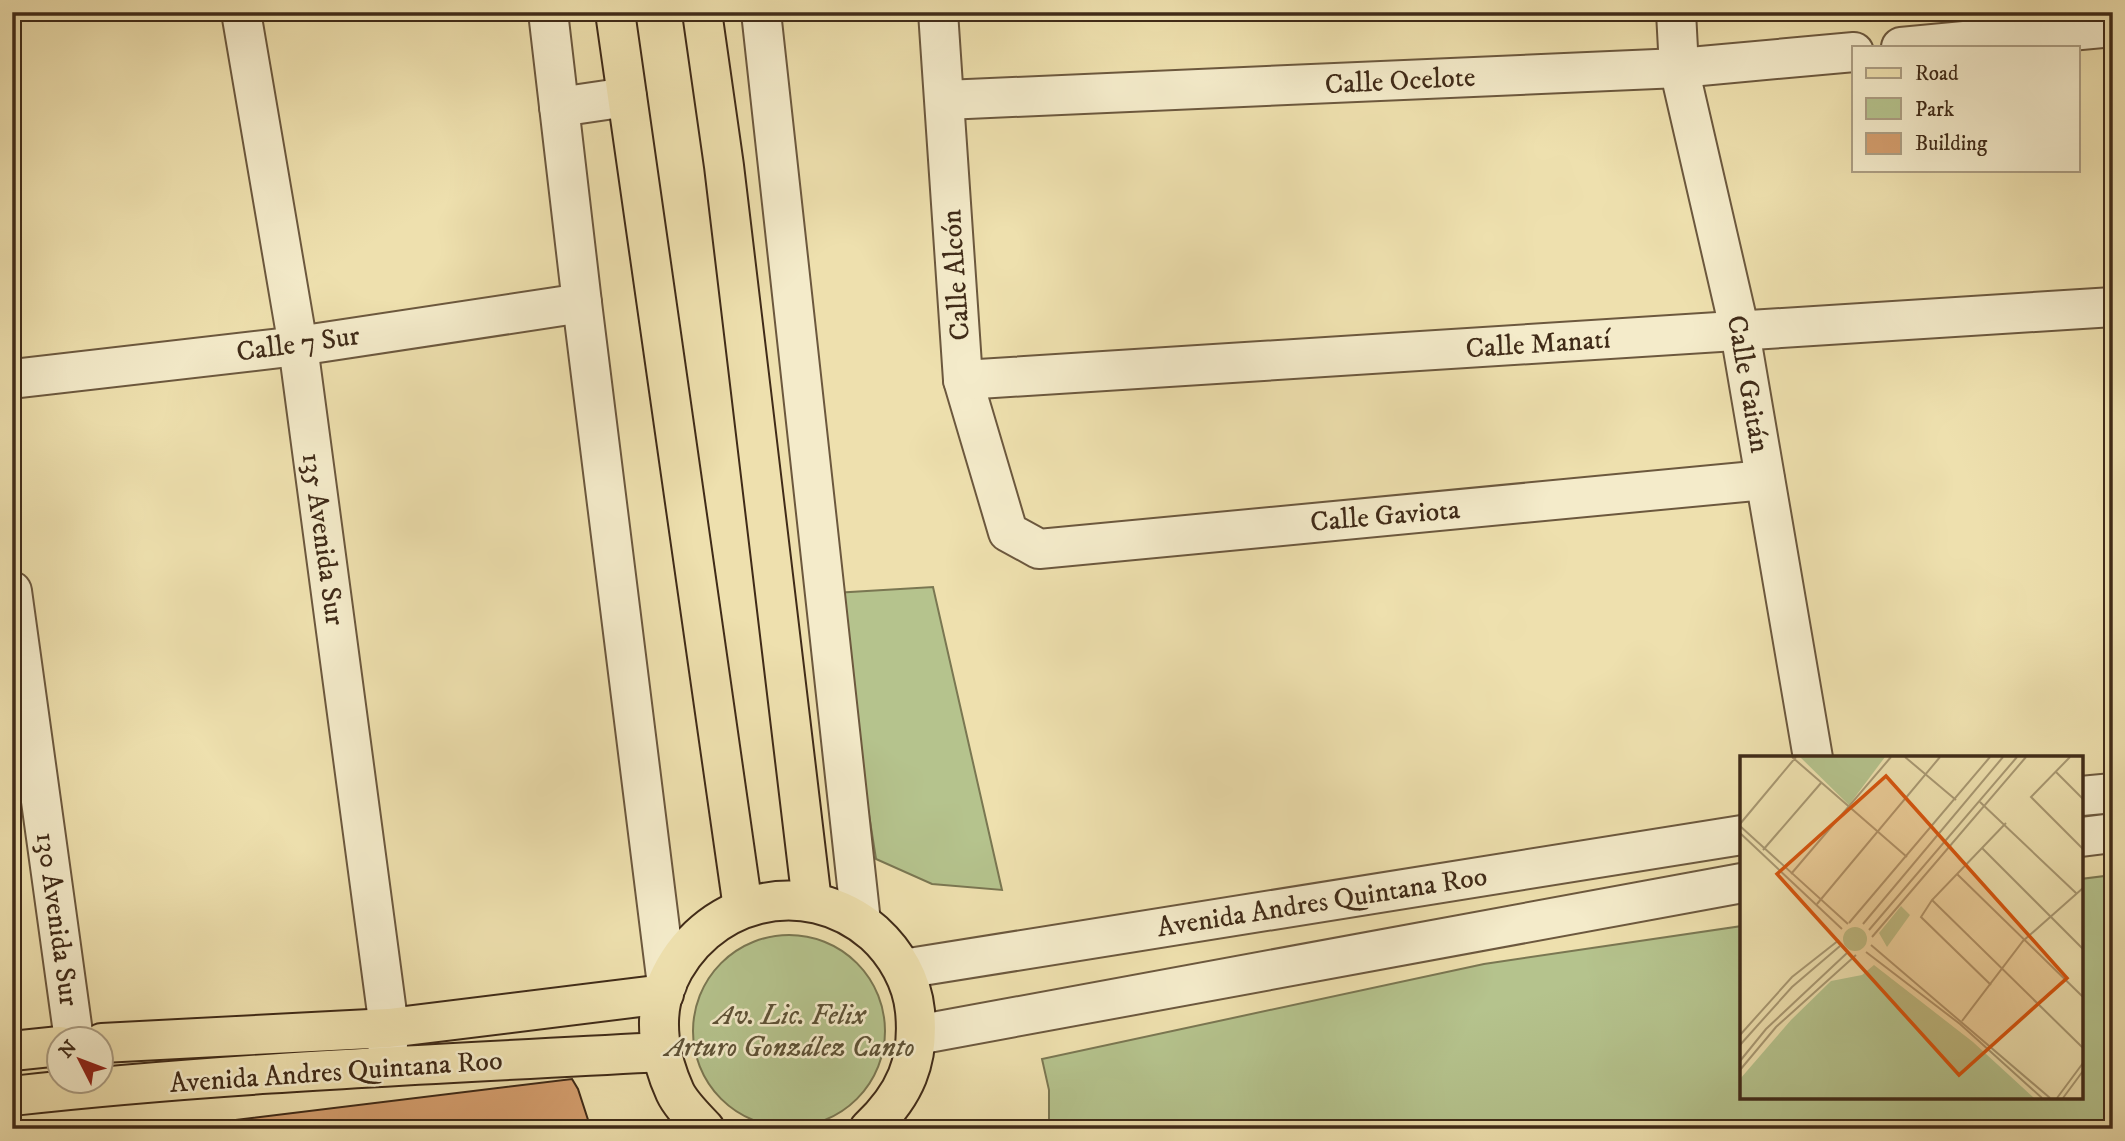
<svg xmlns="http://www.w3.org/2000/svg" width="2125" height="1141" viewBox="0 0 2125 1141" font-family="'IM FELL DW Pica',serif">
	<rect width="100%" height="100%" fill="#eee0ae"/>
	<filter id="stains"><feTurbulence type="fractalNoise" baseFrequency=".00286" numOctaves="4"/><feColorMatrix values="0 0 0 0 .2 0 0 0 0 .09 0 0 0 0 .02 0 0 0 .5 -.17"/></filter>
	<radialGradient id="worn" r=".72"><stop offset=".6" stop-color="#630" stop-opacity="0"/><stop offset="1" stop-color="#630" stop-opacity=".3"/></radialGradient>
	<g fill="#b5c38d" stroke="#7a7752" stroke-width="2">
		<path d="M933,587L1002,890L932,884L876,859L834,593Z"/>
		<path d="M2113,875V1129H1049V1090L1042,1059L1484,964L1742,926V1097H2081V879Z"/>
		<circle cx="789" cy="1031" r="96"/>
	</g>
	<path fill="#d39d6d" stroke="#402b18" stroke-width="2" d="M572,1079L578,1089L591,1129H161Z"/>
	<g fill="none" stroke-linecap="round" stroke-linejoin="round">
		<defs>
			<g id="minor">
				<path d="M241,12L298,346L389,1028L387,1060"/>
				<path d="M548,12L582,303L667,985"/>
				<path d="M761,12L861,922"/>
				<path d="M938,12L963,380L1008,532L1039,549L1765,480"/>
				<path d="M1676,12L1679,68L1740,332L1813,758"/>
				<path d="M1901,47L2113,27"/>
				<path d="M945,100L1679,68L1854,52"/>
				<path d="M559,107L627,97"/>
				<path d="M12,379L298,346L582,303"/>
				<path d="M963,380L2113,307"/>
				<path d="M12,591L74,1040"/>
				<path d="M2081,796L2113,793"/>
				<path d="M2081,837L2113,833"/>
				<path d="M903,969L1742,835"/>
				<path d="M917,1035L1742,883"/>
			</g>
			<g id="major">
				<path d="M615,12L743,908"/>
				<path d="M702,12L724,166L812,902"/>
				<path d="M102,1043L389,1028L664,994"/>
				<path d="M12,1051L60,1046"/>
				<path d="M12,1096C227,1072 445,1064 661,1052"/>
				<path d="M705,1129C695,1118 681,1105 675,1092C660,1059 652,1018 667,983C703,900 804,873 874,933C896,953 912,981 915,1011C920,1061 905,1095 869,1129"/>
			</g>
		</defs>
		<use href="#minor" stroke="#6c583e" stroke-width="42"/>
		<use href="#major" stroke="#402b18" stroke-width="42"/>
		<use href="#minor" stroke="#f4ebca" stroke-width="38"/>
		<use href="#major" stroke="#eee0ae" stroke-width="38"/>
	</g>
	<g text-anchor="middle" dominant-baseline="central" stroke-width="5" stroke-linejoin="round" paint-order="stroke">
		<g font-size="28" fill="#402b18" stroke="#f4ebca">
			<text transform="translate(1400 81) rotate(-3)">Calle Ocelote</text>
			<text transform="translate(956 275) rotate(-94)">Calle Alcón</text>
			<text transform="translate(298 344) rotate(-8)">Calle 7 Sur</text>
			<text transform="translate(1538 344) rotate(-4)">Calle Manatí</text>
			<text transform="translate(1748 384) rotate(80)">Calle Gaitán</text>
			<text transform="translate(1385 516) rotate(-5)">Calle Gaviota</text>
			<text transform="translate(323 539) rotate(82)">135 Avenida Sur</text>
			<text transform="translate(1322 902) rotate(-9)">Avenida Andres Quintana Roo</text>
			<text transform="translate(57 919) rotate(82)">130 Avenida Sur</text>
			<text transform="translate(336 1072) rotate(-4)">Avenida Andres Quintana Roo</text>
		</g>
		<g font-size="28" font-style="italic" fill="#5d5135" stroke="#f4ebca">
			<text x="790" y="1015">Av. Lic. Felix<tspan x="790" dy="32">Arturo González Canto</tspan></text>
		</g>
	</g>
	<g transform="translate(1740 756)">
		<rect width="343" height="343" fill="#eee0ae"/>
		<path d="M60,1H145L109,49ZM161,150L170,159L147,191L139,177ZM103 183a12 12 0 1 1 24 0a12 12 0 1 1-24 0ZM134,209L233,286L294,342H0V323L51,264L91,225L122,219Z" fill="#b5c38d"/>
		<path fill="none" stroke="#a89872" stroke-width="2" d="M52,1L167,101M165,1L216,44M330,1L291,41L343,93M316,16L343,43M240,46L336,137M0,68L56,1M0,70L108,168M0,77L102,173M242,92L343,193M23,94L81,27M51,118L151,1M217,118L343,241M192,144L343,292M77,148L200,1M109,167L250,1M123,168L263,1M129,174L277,1M132,181L286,1M131,189L310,342M126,196L220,268L302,342M251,229L181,161L192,144L266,67M222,265L283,185L343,132M0,279L52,221L99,184M0,289L52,231L100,190M0,305L26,273L107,197M0,314L36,271L116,199M317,342L343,307M323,342L343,315"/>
		<path fill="#d7540d" fill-opacity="0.15" stroke="#d7540d" stroke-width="3.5" d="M146,20L327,222L219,319L37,118Z"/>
		<rect width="343" height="343" fill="none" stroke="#402b18" stroke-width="3.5"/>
	</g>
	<rect width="2125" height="1141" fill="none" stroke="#eee0ae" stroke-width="42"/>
	<rect x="14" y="14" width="2097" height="1113" fill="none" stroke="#402b18" stroke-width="3.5"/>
	<rect x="21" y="21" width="2083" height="1099" fill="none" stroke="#402b18" stroke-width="2"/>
	<rect x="1852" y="46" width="228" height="126" fill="#f4ebca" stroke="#ac9e83" stroke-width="2"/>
	<rect x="1866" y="68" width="35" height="10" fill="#eee0ae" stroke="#ac9e83" stroke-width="2"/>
	<text x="1915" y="80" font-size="21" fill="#402b18">Road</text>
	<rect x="1866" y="98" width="35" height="21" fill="#b5c38d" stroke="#ac9e83" stroke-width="2"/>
	<text x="1915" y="116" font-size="21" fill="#402b18">Park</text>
	<rect x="1866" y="133" width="35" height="21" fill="#d39d6d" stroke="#ac9e83" stroke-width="2"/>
	<text x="1915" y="150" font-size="21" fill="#402b18">Building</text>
	<g transform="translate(80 1060) rotate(312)"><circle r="33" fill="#f4ebca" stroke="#ac9e83" stroke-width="2"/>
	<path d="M0-5L12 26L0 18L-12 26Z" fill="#8f2418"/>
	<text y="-10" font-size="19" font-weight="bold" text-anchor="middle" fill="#402b18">N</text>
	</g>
	<rect width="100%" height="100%" filter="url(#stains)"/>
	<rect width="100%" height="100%" fill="url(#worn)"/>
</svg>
